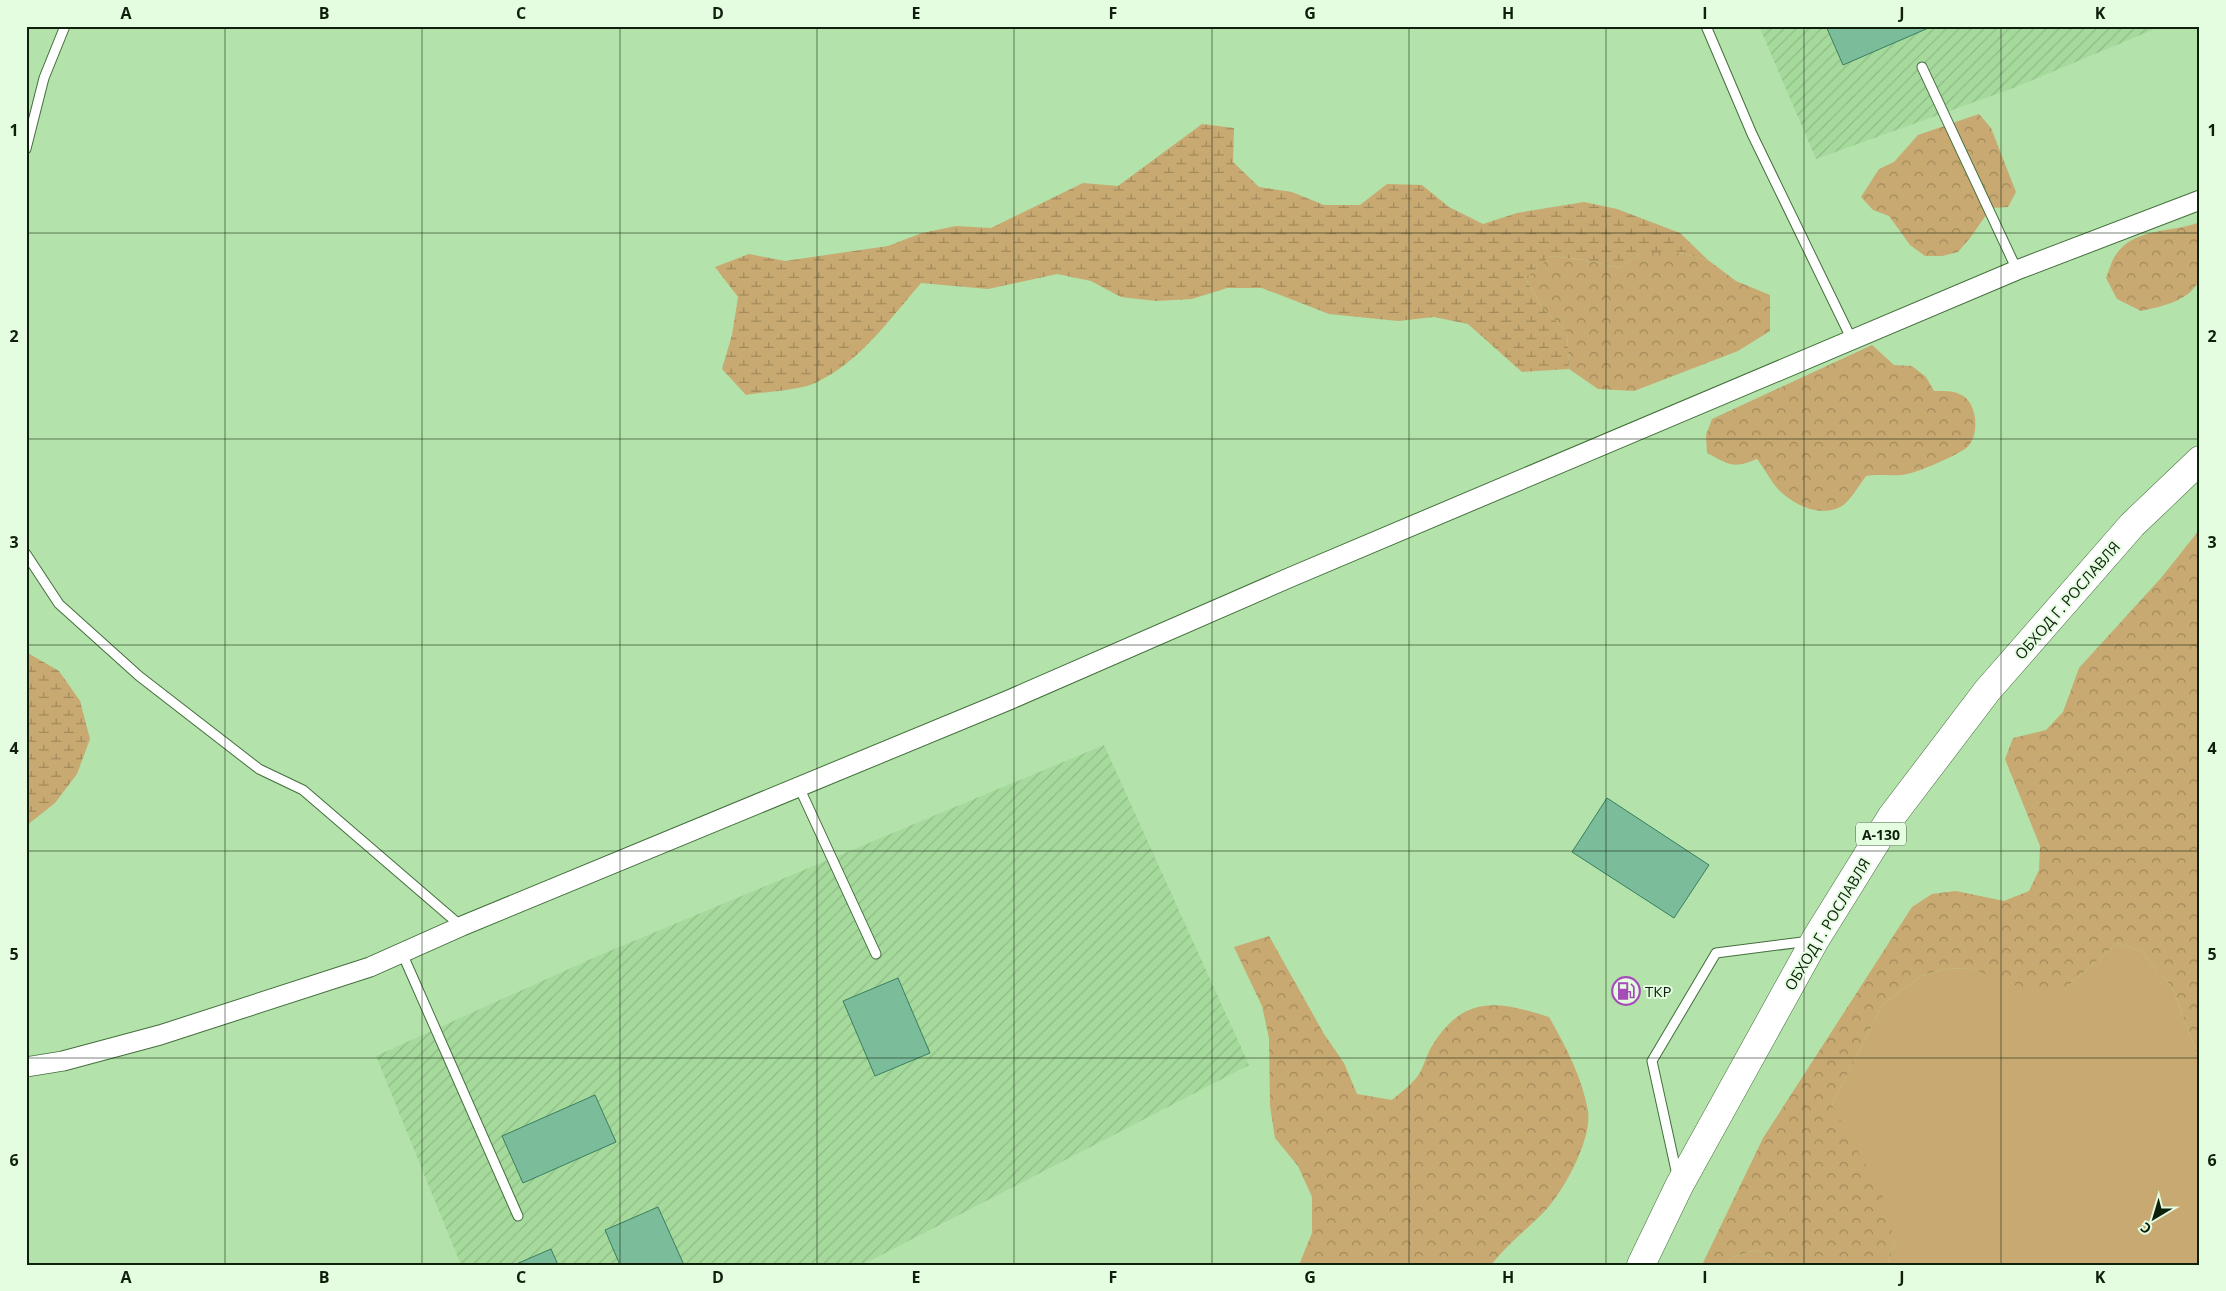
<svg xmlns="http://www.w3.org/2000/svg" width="2226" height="1291" viewBox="0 0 2226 1291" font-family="'Open Sans',sans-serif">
	<defs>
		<pattern id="industrial-furrows" width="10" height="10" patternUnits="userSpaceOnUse" patternTransform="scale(1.25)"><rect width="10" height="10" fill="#a6da9c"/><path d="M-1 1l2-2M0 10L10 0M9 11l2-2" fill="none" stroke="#8ebb85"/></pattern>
		<pattern id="forest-crowns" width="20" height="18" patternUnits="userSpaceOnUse" patternTransform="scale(1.25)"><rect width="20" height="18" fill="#c8a971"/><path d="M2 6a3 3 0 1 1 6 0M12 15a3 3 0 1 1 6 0" fill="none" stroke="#a1895b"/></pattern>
		<pattern id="wetland-marsh" width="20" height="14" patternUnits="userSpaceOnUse" patternTransform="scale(1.25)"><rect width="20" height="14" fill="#c8a971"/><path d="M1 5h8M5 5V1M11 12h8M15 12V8" fill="none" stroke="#a1895b"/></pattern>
	</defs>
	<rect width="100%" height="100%" fill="#b3e2aa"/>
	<g fill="url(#industrial-furrows)">
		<path d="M1759,26H2162L2016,87L1816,159Z"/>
		<path d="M1104,745L1249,1065L862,1265H461L376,1056L600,955Z"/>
	</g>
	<g fill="#c8a971">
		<path d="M2118,943L2141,951L2172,987L2200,1061V1265H1887L1895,1243L1832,1105L1883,1004L1923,975L1946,969L1970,968L1992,975L2062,991Z"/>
		<path d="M1756,1250L1782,1265H1727L1733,1257Z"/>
	</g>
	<g fill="url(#forest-crowns)">
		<path d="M1979,114L1991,128L2016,192L2008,207L1991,208L1970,238L1958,252L1942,256H1925L1910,245L1889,216L1873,210L1861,197L1879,169L1894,162L1918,135Z"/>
		<path d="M2200,222C2200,237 2203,262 2200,277C2194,300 2160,307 2141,311L2117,299L2106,278C2109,271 2111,262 2115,256C2133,227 2172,233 2200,222Z"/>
		<path d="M1642,252H1675L1708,260L1736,281L1770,295V331L1738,351L1634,391L1598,389L1569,369L1567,332L1542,307L1525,278L1551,256L1586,260L1620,268Z"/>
		<path d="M1872,345L1894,365L1912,366L1926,377L1934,391C1945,391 1958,390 1967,399C1978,411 1979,439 1965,449C1953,457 1915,474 1901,475C1889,476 1878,474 1866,476C1859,485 1851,500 1842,506C1821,518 1795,506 1779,490C1771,482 1765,469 1757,459C1733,469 1730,465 1707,453L1706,435L1712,419Z"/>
		<path d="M2200,529V1061L2172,987L2141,951L2118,943L2062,991L2038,994L1970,968L1946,969L1923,975L1883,1004L1832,1105L1882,1194L1895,1243L1887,1265H1782L1756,1250L1733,1257L1727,1265H1702L1763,1138L1912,907L1932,894L1956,891L2004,901L2029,891L2039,870L2040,846L2005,759L2013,738L2046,730L2063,712L2079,668L2161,578Z"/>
		<path d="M1269,936L1324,1034L1344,1063L1357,1094L1392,1100C1400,1093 1410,1086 1417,1077C1424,1068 1426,1055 1432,1046C1464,994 1498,1001 1549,1017C1566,1047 1582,1077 1588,1111C1592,1140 1564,1190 1545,1211C1527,1229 1507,1245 1491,1265H1299L1312,1233V1197L1298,1166L1275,1138L1270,1106L1269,1038L1262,1006L1234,947Z"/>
	</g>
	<g fill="url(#wetland-marsh)">
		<path d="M1202,124L1234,128L1233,162L1259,187L1292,192L1324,205H1360L1387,184L1422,185L1449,207L1483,224L1517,213L1584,202L1617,209L1680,233L1708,260L1675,252H1642L1620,268L1586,260L1551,256L1525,278L1542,307L1567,332L1569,369L1522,372L1468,324L1434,317L1398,321L1329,314L1262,288H1227L1192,299L1156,301L1121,297L1091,281L1057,274L988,289L921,283C889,320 860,362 815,383C801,390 763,392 746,395L722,369L732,335L738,297L715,267L749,254L785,261L888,246L922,233L956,226L991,228L1083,183L1118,186Z"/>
		<path d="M26,652L59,671L80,701L90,739L77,774L55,803L26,826Z"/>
	</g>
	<g fill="#7bbc9b" stroke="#387f5e">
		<path d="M1826,26H1933L1843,65Z"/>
		<path d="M1607,798L1709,865L1674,918L1572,852Z"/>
		<path d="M898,978L930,1053L875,1076L843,1001Z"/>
		<path d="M595,1095L616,1142L523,1183L502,1136Z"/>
		<path d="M658,1207L684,1265H620L605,1230Z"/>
		<path d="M551,1249L558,1265H514Z"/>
	</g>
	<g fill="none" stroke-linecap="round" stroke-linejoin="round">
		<defs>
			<g id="service">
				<path d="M1706,26L1752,134L1852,340"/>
				<path d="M1922,67L2017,270"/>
				<path d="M26,149L44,78L65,26"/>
				<path d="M26,554L59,604L139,676L259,769L303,790L461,926"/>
				<path d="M799,787L876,954"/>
				<path d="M402,953L518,1216"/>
				<path d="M1677,1175L1652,1061L1716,953L1810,941"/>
			</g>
			<path id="minor" d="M26,1067L63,1061L160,1035L370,967L462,926L1009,700L1291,577L2017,270L2200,200"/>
			<path id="trunk" d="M1641,1265L1679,1186L1815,940L1892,816L1987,691L2132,525L2200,460"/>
		</defs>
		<use href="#service" stroke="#446f3d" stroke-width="11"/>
		<use href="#minor" stroke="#446f3d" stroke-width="21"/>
		<use href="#trunk" stroke="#446f3d" stroke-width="29"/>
		<use href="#service" stroke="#fff" stroke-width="9"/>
		<use href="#minor" stroke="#fff" stroke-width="19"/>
		<use href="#trunk" stroke="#fff" stroke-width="28"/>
	</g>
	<path fill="none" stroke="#0e200b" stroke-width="1" stroke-opacity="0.55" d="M225,26V1265M422,26V1265M620,26V1265M817,26V1265M1014,26V1265M1212,26V1265M1409,26V1265M1606,26V1265M1804,26V1265M2001,26V1265M26,233H2200M26,439H2200M26,645H2200M26,851H2200M26,1058H2200"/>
	<defs>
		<symbol id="fuel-ring" viewBox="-11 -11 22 22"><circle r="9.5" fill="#e4fce0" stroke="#a64cb8" stroke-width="1.5"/><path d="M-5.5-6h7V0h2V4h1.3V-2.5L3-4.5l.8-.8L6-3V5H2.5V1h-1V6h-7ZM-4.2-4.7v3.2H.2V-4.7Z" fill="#a64cb8"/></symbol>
	</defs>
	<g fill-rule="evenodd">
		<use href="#fuel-ring" x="1610" y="975" width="32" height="32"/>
	</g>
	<g text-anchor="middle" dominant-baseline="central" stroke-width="4" stroke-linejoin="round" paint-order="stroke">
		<rect fill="#e4fce0" stroke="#4e624b" stroke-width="1" x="1856" y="822.5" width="50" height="23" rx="4"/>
		<g font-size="14" font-weight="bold" fill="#0e200b">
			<text x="1881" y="834">А-130</text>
		</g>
		<g font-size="15" fill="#0e200b" stroke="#e4fce0">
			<text transform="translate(2067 600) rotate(-49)">ОБХОД Г. РОСЛАВЛЯ</text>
			<text transform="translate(1827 924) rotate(-59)">ОБХОД Г. РОСЛАВЛЯ</text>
		</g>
		<g font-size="15" fill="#0e200b" stroke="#e4fce0" text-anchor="start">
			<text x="1645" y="991">ТКР</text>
		</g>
	</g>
	<rect width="2226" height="1291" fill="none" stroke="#e4fce0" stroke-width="55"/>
	<g transform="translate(2154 1218) rotate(218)" stroke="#e4fce0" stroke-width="4" paint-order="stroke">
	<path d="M0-4L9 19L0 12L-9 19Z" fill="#0e200b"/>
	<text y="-8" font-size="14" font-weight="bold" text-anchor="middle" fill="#0e200b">С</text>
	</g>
	<rect x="28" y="28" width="2170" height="1236" fill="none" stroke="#0e200b" stroke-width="2"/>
	<g font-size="16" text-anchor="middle" font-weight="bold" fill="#0e200b">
		<text x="126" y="19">A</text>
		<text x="324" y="19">B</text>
		<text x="521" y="19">C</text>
		<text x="718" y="19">D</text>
		<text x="916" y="19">E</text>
		<text x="1113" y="19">F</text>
		<text x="1310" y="19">G</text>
		<text x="1508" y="19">H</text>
		<text x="1705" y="19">I</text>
		<text x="1902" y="19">J</text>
		<text x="2100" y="19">K</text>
		<text x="14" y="136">1</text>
		<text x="2212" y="136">1</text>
		<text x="14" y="342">2</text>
		<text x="2212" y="342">2</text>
		<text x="14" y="548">3</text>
		<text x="2212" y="548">3</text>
		<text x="14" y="754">4</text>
		<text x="2212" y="754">4</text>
		<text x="14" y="960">5</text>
		<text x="2212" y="960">5</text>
		<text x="14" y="1166">6</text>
		<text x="2212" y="1166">6</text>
		<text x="126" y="1283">A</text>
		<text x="324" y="1283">B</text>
		<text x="521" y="1283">C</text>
		<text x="718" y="1283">D</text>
		<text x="916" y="1283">E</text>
		<text x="1113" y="1283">F</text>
		<text x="1310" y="1283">G</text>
		<text x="1508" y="1283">H</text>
		<text x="1705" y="1283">I</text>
		<text x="1902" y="1283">J</text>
		<text x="2100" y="1283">K</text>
	</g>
</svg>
